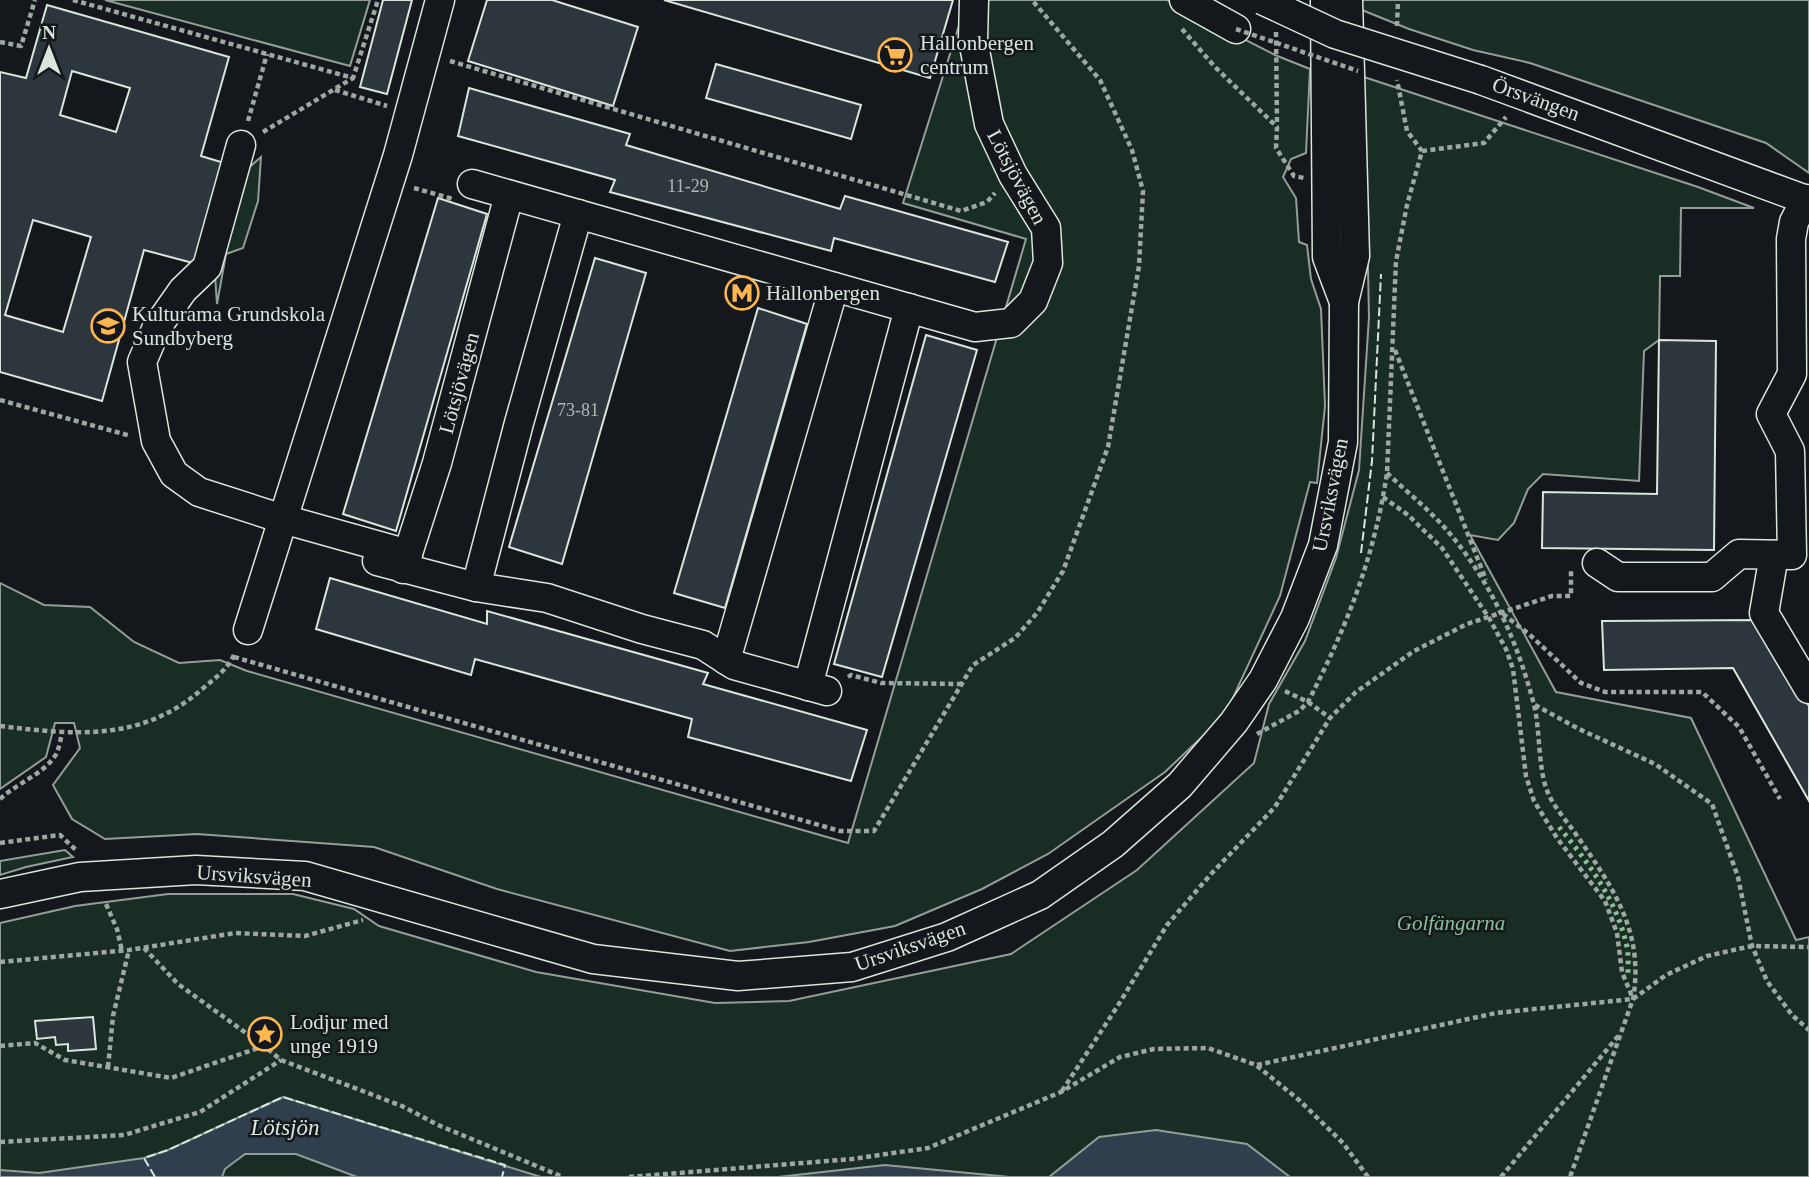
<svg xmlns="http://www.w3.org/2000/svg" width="1809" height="1177" viewBox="0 0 1809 1177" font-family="Georgia,serif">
	<rect width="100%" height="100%" fill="#14181c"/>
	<g fill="#1a2d24" stroke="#939e99" stroke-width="2">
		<path d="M105,0H370L350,66Z"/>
		<path d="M967,0H1167L1275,55L1310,69L1306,153L1291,159L1283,177L1296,198L1299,242L1307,245L1311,279L1321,309L1325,406L1317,483L1310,482L1280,596L1225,715L1165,772L1048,854L982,889L895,926L809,942L730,951L497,889L374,847L197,834L105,839L72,819L53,785L80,748L74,723H55L46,757L0,789V583L44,605L90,607L134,642L179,663L220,660L247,671L848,843L1026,239L903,203Z"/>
		<path d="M1358,0H1809V173L1766,143L1530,63L1473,50L1409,29L1357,8Z"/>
		<path d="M1364,77L1698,187L1754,208H1681L1680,276H1660L1659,340L1644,351L1639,481L1543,474L1528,489L1514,523L1498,540L1470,535L1556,692L1691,718L1796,940L1809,937V1177H0V923L75,906L168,894H293L354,909L379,926L536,972L715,1003L789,1001L1011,954L1137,870L1254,763L1269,704L1305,641L1336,558L1359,470L1369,317Z"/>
		<path d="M261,157L258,201L243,248L226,254L217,304L214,261L244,172Z"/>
		<path d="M65,850L73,857L26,867L0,875V861Z"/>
	</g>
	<g fill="#2f3f4d" stroke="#939e99" stroke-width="2">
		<path d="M283,1097L541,1177H357L296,1154H245L225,1169L222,1177H0V1170L39,1173L144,1158L168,1150Z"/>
		<path d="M1156,1130L1247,1144L1290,1177H1049L1099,1137Z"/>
		<path d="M885,1165L1010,1177H778Z"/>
	</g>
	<g fill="#2c363c" stroke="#d8e6dc" stroke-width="2" fill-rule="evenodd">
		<path d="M383,0H412L387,94L360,87Z"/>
		<path d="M487,0H552L638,27L613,106L468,61Z"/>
		<path d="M664,0H953L930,78Z"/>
		<path d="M47,5L229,57L201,156L221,162V178L204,236L193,263L144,250L102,401L0,372V72L26,78ZM72,71L130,88L116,132L60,115ZM33,220L91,237L63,332L5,315Z"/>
		<path d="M716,64L861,105L851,139L706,98Z"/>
		<path d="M469,88L630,134L626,145L840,209L845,196L1008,242L995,282L834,238L831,251L610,192L615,180L458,136Z"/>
		<path d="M438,198L487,214L396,531L343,514Z"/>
		<path d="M595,258L646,273L562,564L509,547Z"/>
		<path d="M758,308L807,324L725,608L674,593Z"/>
		<path d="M926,335L977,350L882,677L834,664Z"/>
		<path d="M1659,340L1716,341L1714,550L1542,548L1543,492L1657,494Z"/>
		<path d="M330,578L487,624V611L708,673L703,684L867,730L851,781L688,737L692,719L475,659L471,675L316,629Z"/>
		<path d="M1755,620L1809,706V801L1733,668L1604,670L1602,621Z"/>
		<path d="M93,1017L96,1049L68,1051V1044L56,1045L55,1037L37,1039L35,1021Z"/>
	</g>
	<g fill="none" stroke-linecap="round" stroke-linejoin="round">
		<defs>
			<g id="minor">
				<path d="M1184,0L1236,29"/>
				<path d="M1325,0L1327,257L1344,302"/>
				<path d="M1481,80L1809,201"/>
				<path d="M241,145L207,267L183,290L157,327L142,362L156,441L174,474L199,492L283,519L408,554"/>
				<path d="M472,184L975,327L1011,323L1033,301L1048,263L1046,228L1013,175L989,124L973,40L974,0"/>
				<path d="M1774,555L1764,613L1809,689"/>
				<path d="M377,561L476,587L547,598L642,629L703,645L734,665L827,691"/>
				<path d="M1597,563L1618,577H1712L1739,554L1792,555L1790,451L1771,414L1792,374L1791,239L1794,222L1806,199"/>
				<path d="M403,569L437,463L509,195"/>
				<path d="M476,587L519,423L578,214"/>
				<path d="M248,630L398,155L440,0"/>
				<path d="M726,660L834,287"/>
				<path d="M808,686L909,308"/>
				<path d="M0,894L80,877L196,870L305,876L593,959L738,976L852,967L947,937L1040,895L1113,844L1180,785L1234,722L1263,680L1295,618L1323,545L1343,442L1344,302L1355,256L1348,0"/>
			</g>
		</defs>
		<use href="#minor" stroke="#d8e6dc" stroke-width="31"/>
		<g stroke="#9da8a2" stroke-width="4.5" stroke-dasharray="5 3.5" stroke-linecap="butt">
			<path d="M73,0L353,78L378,0"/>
			<path d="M1397,26L1398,0"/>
			<path d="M1182,29L1215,67L1277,127L1276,148L1294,176L1304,178"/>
			<path d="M1276,32L1277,125"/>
			<path d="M0,42L21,46L35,0"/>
			<path d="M450,61L961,211L987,202L995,193"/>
			<path d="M335,90L387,106"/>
			<path d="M248,121L267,54"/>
			<path d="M263,132L353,78"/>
			<path d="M1422,151L1484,143L1506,117"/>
			<path d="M414,188L453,199"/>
			<path d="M1395,350L1486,580"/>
			<path d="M0,400L131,436"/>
			<path d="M1387,473C1406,491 1427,508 1445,528C1489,578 1516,638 1533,701C1541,728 1537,771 1549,795C1555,808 1565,819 1573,830C1611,885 1645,930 1633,999L1570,1177"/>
			<path d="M1383,497L1408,515L1442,548L1489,618L1506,649L1513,669L1526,776L1534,801L1557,838L1605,901L1617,933L1622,972L1633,999"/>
			<path d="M1503,614L1529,634L1581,683L1605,692H1702L1739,727L1780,799"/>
			<path d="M234,657L840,831H874L973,665L1015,638L1037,613L1063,571L1108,447L1139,266L1143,191L1132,150L1100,80L1032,0"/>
			<path d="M848,677L851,675L881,683L962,684"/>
			<path d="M1285,691L1308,702L1330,718"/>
			<path d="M1535,705L1579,729L1655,764L1712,804L1738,877L1752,946L1767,981L1792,1015L1809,1030"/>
			<path d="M0,726C74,735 141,742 201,690C214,679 227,670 234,655"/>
			<path d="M1257,734L1299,711L1308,702C1347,626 1374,558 1387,473L1396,261L1407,205L1422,151L1407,131L1397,80"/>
			<path d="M0,799C17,783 42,775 55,756C59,750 60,741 62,734"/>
			<path d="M0,843L60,835L77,851"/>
			<path d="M106,904L117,929L122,951"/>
			<path d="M144,948L178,984L264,1046"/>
			<path d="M0,962L129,950L235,933L305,936L363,920"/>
			<path d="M0,1046L35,1043L65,1060L171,1078L264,1046L281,1060L402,1106L438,1125L563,1177"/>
			<path d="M1257,1065L1496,1013L1633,999L1666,975L1707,956L1752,946L1809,947"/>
			<path d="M108,1067L113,1016L129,950"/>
			<path d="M1062,1091L1117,1007L1167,925L1211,874L1275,807L1330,718L1356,692L1414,651L1467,624L1552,596H1571V569"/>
			<path d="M0,1142L124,1135L200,1112L281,1060"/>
			<path d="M629,1177L852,1159L928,1148L1061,1092L1120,1057L1154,1049L1208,1048L1256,1065L1299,1100L1343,1143L1368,1177"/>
			<path d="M1501,1177L1619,1035"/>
		</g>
		<use href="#minor" stroke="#14181c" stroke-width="28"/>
		<defs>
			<path id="minor-bridge" d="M1262,0L1335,34L1481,80"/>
		</defs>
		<use href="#minor-bridge" stroke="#d8e6dc" stroke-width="31" stroke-linecap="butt"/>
		<path stroke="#9da8a2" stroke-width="4.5" stroke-dasharray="5 3.5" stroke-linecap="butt" d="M1236,29L1358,71"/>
		<use href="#minor-bridge" stroke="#14181c" stroke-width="28"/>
		<path stroke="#8ac095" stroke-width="5" stroke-dasharray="3.5 5" stroke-linecap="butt" d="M1559,827C1587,861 1616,899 1626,943C1629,953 1628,965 1628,976"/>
		<g stroke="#d8e6dc" stroke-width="2" stroke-dasharray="9 3.5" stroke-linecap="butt">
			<path d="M1361,553L1372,461L1381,274"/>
			<path d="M155,1177L144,1158L168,1150L283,1097L505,1165L502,1177"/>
		</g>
	</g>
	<defs>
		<symbol id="supermarket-ring" viewBox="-11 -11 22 22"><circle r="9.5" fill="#14181c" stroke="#ffb74d" stroke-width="1.5"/><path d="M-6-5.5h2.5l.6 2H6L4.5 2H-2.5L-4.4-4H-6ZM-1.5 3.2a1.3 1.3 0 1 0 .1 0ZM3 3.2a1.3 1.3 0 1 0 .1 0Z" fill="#ffb74d"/></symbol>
		<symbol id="metro-ring" viewBox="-11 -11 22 22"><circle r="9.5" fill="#14181c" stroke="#ffb74d" stroke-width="1.5"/><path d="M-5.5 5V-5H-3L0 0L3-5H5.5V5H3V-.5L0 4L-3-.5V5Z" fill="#ffb74d"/></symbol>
		<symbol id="school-ring" viewBox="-11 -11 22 22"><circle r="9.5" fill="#14181c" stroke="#ffb74d" stroke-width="1.5"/><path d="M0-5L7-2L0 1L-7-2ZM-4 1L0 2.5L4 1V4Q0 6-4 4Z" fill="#ffb74d"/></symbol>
		<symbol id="sight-ring" viewBox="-11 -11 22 22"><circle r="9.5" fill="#14181c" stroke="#ffb74d" stroke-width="1.5"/><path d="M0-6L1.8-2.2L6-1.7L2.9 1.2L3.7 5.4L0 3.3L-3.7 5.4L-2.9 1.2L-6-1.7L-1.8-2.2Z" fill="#ffb74d"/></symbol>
	</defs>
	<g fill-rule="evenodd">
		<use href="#supermarket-ring" x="876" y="36" width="38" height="38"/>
		<use href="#metro-ring" x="723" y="274" width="38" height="38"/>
		<use href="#school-ring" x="89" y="307" width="38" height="38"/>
		<use href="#sight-ring" x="246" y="1015" width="38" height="38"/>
	</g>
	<g text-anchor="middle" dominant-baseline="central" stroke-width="5" stroke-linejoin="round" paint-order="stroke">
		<g font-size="18" fill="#adbab4">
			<text x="688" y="186">11-29</text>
			<text x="578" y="410">73-81</text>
		</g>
		<g font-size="21" fill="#d8e6dc" stroke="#14181c" text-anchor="start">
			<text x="920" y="43">Hallonbergen<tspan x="920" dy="24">centrum</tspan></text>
			<text x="766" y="293">Hallonbergen</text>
			<text x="132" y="314">Kulturama Grundskola<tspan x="132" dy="24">Sundbyberg</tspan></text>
			<text x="290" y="1022">Lodjur med<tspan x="290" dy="24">unge 1919</tspan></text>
		</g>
		<g font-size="21" fill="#d8e6dc" stroke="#14181c">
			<text transform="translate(1536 99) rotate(20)">Örsvängen</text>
			<text transform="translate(1017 177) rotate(62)">Lötsjövägen</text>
			<text transform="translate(459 383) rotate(-75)">Lötsjövägen</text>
			<text transform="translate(1330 495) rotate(-79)">Ursviksvägen</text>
			<text transform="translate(254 876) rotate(4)">Ursviksvägen</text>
			<text transform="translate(910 946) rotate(-19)">Ursviksvägen</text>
		</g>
		<g font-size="21" font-style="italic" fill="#8ac095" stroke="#14181c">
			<text x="1451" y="923">Golfängarna</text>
		</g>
		<g font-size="23" font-style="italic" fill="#d8e6dc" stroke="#14181c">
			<text x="285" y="1127">Lötsjön</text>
		</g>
	</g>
	<g transform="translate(49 49)" stroke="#14181c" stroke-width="5" paint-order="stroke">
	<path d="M0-5L12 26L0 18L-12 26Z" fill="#d8e6dc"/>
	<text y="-10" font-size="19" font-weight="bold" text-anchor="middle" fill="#d8e6dc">N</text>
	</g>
</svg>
